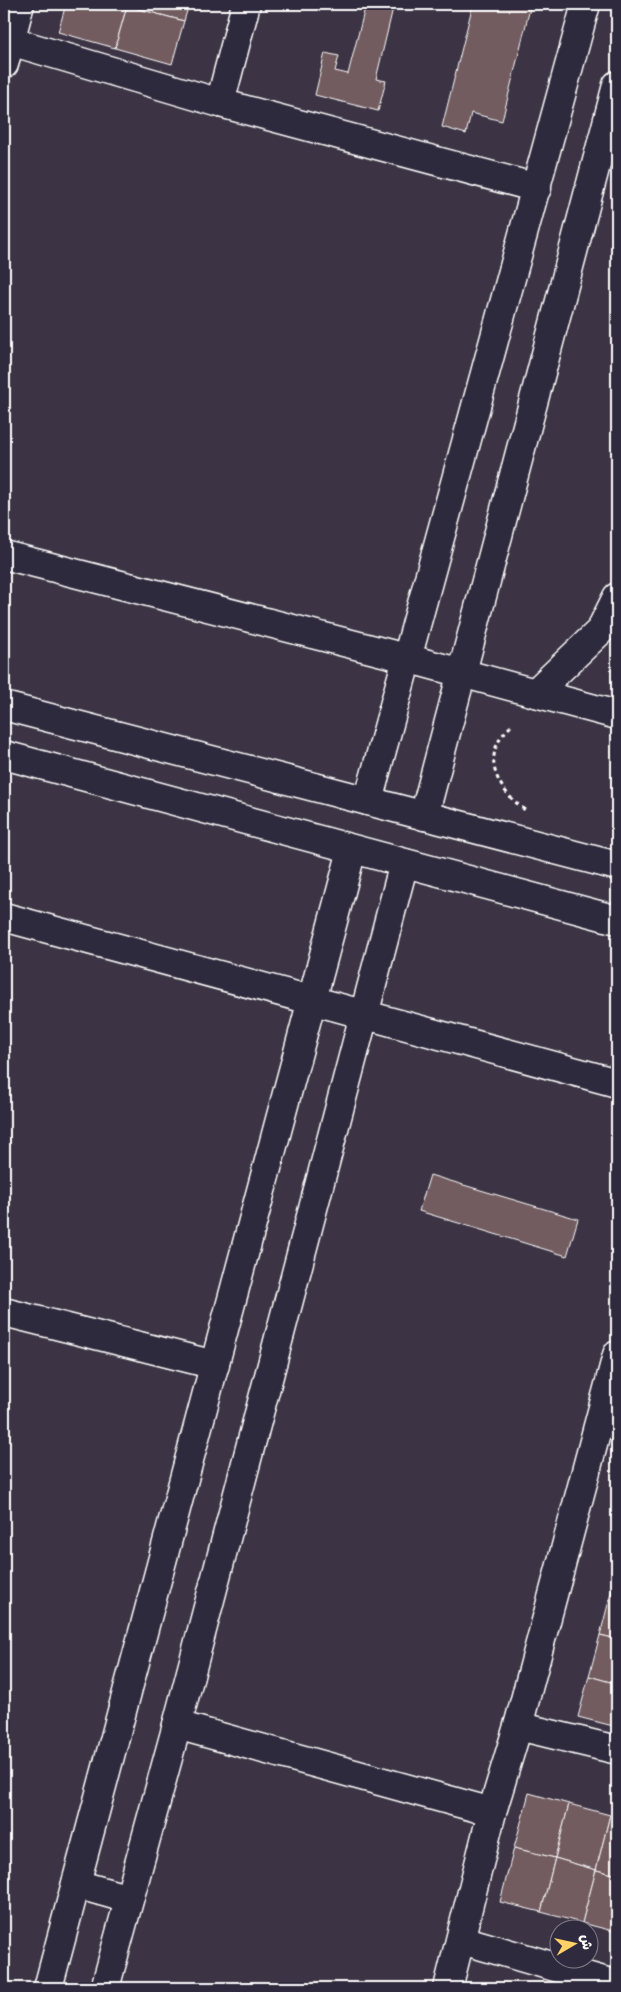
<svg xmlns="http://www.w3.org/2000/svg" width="621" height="1992" viewBox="0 0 621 1992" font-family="'Comic Neue','Playpen Sans Arabic',sans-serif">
	<rect width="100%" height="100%" fill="#3c3444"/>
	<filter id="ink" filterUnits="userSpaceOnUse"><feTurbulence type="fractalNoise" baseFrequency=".02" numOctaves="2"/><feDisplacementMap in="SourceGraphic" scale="10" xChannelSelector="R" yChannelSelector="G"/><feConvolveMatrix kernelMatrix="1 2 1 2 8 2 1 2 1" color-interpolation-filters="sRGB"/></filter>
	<g filter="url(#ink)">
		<g fill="#725b60" stroke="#fff">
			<path d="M66,4L127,6L115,48L58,32Z"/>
			<path d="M127,4H189L184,21L127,6Z"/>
			<path d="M366,4H394L376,79L386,81L378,111L315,95L325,53L339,56L335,71L348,74Z"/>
			<path d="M473,4H531L502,121L471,113L466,134L442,127Z"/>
			<path d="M127,6L184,21L172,64L115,48Z"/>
			<path d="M430,1175L578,1219L567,1256L419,1211Z"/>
			<path d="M617,1569V1594L611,1593Z"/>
			<path d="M611,1593L617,1594V1639L600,1635Z"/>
			<path d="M600,1635L617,1639V1684L589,1676Z"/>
			<path d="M589,1676L617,1684V1727L578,1717Z"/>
			<path d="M529,1793L569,1804L555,1858L514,1848Z"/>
			<path d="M569,1804L610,1815L596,1870L555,1858Z"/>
			<path d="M610,1815L617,1817V1875L596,1870Z"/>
			<path d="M514,1848L555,1858L541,1912L500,1902Z"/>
			<path d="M555,1858L596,1870L582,1923L541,1912Z"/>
			<path d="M596,1870L617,1875V1932L582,1923Z"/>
		</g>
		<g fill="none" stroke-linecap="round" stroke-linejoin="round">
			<defs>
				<g id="minor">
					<path d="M10,41L220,103L537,188"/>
					<path d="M4,64L20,4"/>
					<path d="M220,103L246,4"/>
					<path d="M4,555L406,658L617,715"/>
					<path d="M535,693L600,631L617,597"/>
					<path d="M4,917L617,1083"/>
					<path d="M4,1312L215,1365"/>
					<path d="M177,1725L492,1812"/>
					<path d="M518,1726L617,1750"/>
					<path d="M462,1940L617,1985"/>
					<path d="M448,1988L492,1812L518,1726L617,1355"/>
				</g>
				<g id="tertiary">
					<path d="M4,706L617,866"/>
					<path d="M4,755L617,920"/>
					<path d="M368,801L586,4"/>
					<path d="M424,816L617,85"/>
					<path d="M76,1884L129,1899"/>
					<path d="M48,1988L352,850"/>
					<path d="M105,1988L177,1725L404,863"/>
				</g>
			</defs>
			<use href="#minor" stroke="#fff" stroke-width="31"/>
			<use href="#tertiary" stroke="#fff" stroke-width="31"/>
			<path stroke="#fff" stroke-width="3" stroke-dasharray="4 4" stroke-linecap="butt" d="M511,726C478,756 497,791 528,812"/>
			<use href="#minor" stroke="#2f2a3d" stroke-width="28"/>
			<use href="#tertiary" stroke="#2f2a3d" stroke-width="28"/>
		</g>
	</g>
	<rect width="621" height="1992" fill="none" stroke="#2f2a3d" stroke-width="20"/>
	<rect x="10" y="10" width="601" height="1972" fill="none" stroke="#fff" stroke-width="2" filter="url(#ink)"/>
	<g transform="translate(574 1944) rotate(81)"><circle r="24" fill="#2f2a3d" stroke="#827f8b"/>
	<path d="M0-4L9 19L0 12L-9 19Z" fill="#ffd166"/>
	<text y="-8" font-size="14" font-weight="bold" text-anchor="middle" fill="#ffffff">ش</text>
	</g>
</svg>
